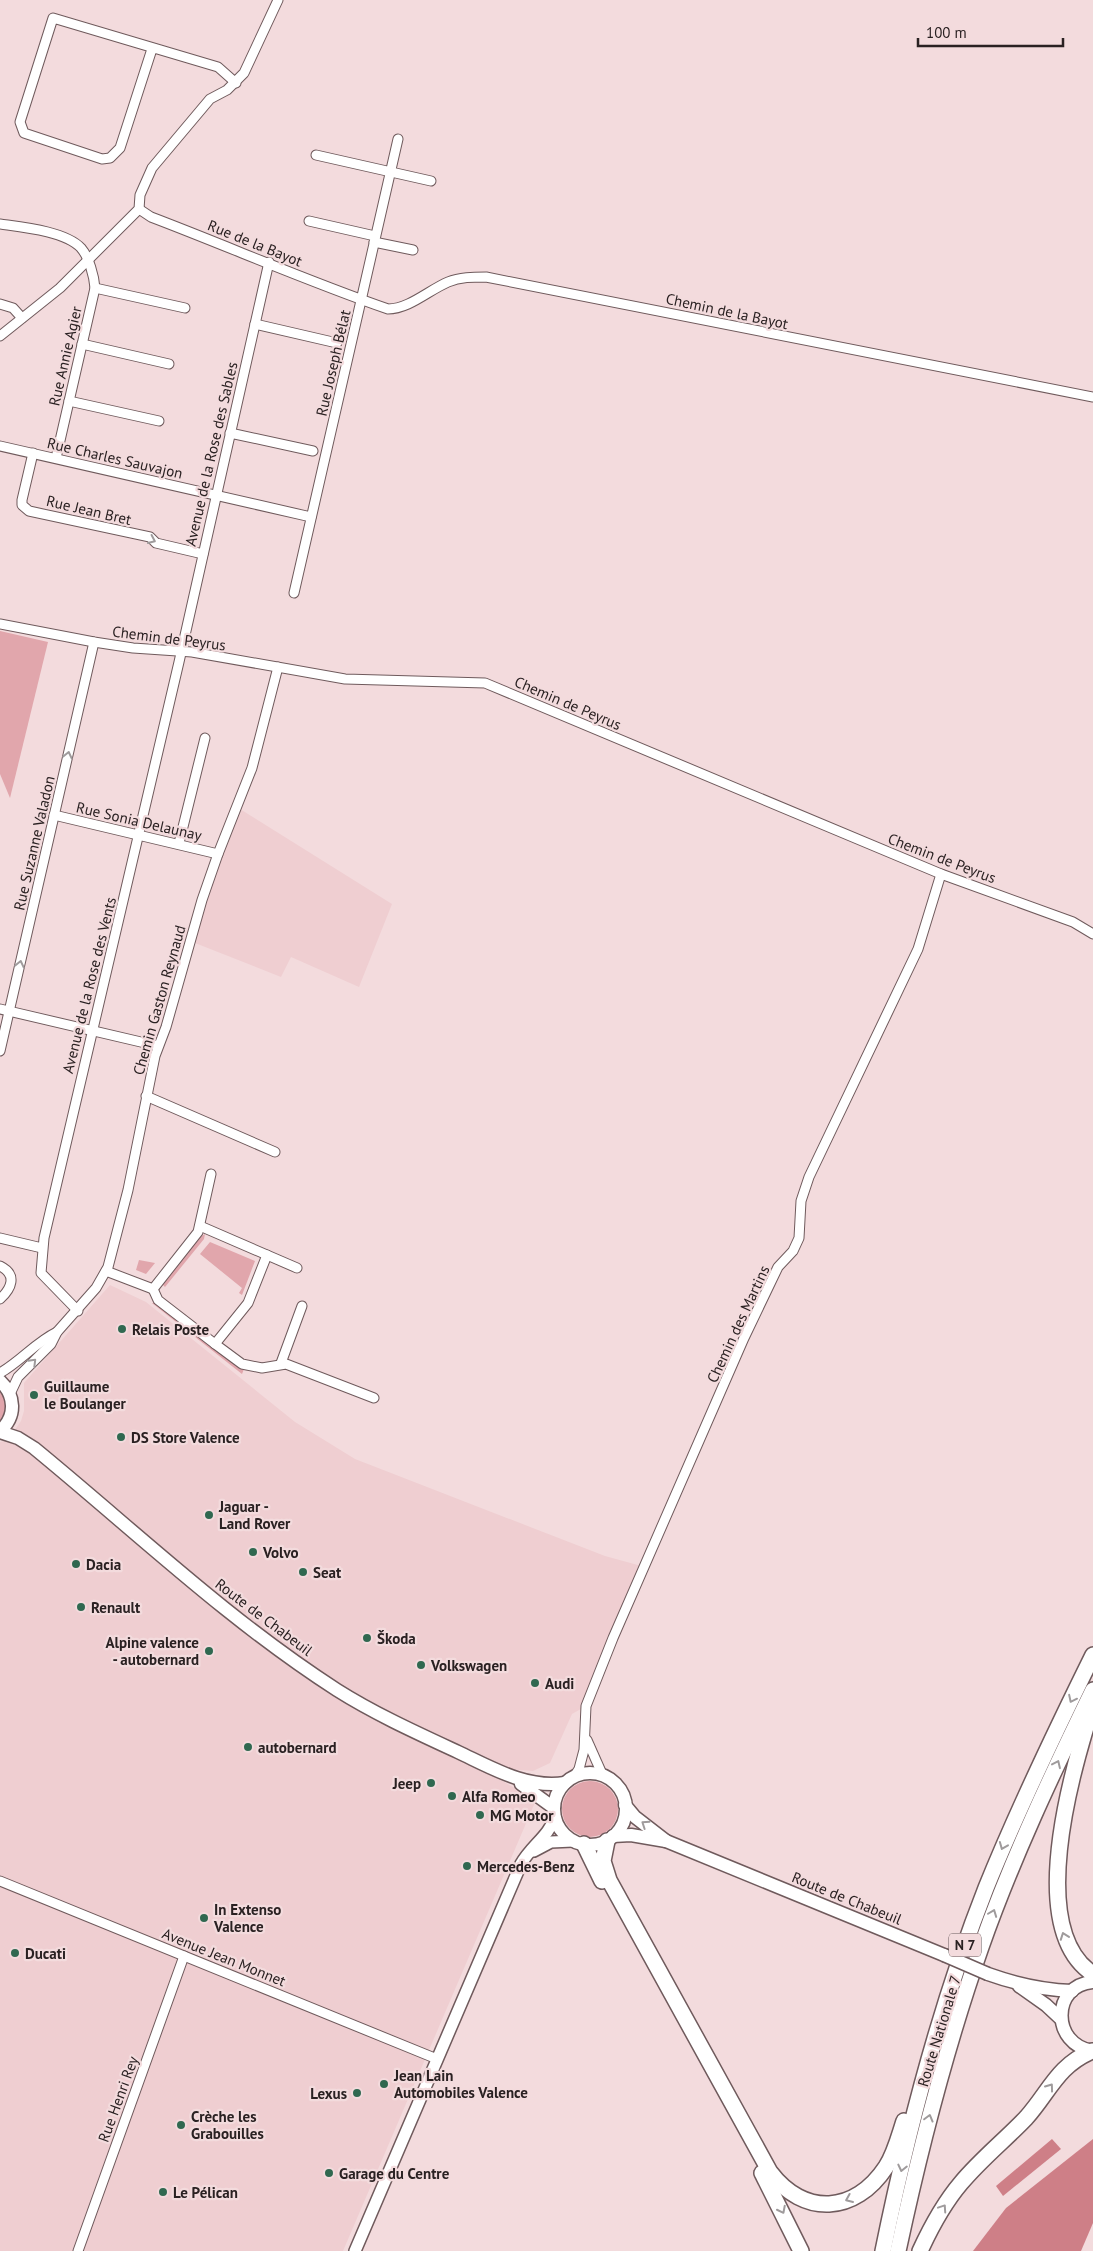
<svg xmlns="http://www.w3.org/2000/svg" width="1093" height="2251" viewBox="0 0 1093 2251" font-family="'PT Sans',sans-serif">
	<rect width="100%" height="100%" fill="#f3dbdd"/>
	<g fill="#efced1">
		<path d="M240,809L392,904L359,987L291,957L281,977L195,943L203,902Z"/>
		<path d="M110,1285L146,1302L295,1422L355,1459L605,1556L645,1567L586,1706L572,1714L550,1763L533,1771L494,1768L490,1774L536,1800L343,2251H0V1442L8,1440L21,1421L24,1411V1383Z"/>
	</g>
	<g fill="#e1a6ac">
		<path d="M0,631L48,642L10,798L0,774Z"/>
		<path d="M205,1234L204,1239L165,1287L162,1284L200,1237Z"/>
		<path d="M210,1242L255,1261L242,1295L239,1293L242,1288L200,1254Z"/>
		<path d="M139,1260L155,1263L146,1274L136,1270Z"/>
		<path d="M152,1303H156L230,1361L244,1369L242,1374Z"/>
		<path d="M0,1388C7,1400 8,1411 0,1422Z"/>
		<circle cx="590" cy="1809" r="28"/>
	</g>
	<g fill="#ce7f87">
		<path d="M1052,2139L1061,2149L1003,2196L996,2186Z"/>
		<path d="M1093,2139V2223L1081,2251H973L1006,2208Z"/>
	</g>
	<g fill="none" stroke-linecap="round" stroke-linejoin="round">
		<defs>
			<g id="minor">
				<path d="M152,49L120,148L110,158L102,159L24,133L20,122L53,18L218,67L236,83"/>
				<path d="M316,155L431,181"/>
				<path d="M139,209L151,217C230,247 307,281 388,309C409,309 429,290 448,282C460,277 473,277 486,277L1093,397"/>
				<path d="M309,221L375,236"/>
				<path d="M0,224C21,227 65,231 81,248C89,257 94,276 95,288L56,458"/>
				<path d="M374,242L413,250"/>
				<path d="M95,288L185,308"/>
				<path d="M0,304L13,308L22,318"/>
				<path d="M255,324L337,343"/>
				<path d="M0,336L60,288L139,209L140,195L152,168L210,99L227,90L244,73L278,0"/>
				<path d="M82,344L169,364"/>
				<path d="M69,401L159,421"/>
				<path d="M230,433L313,451"/>
				<path d="M0,446L311,517"/>
				<path d="M33,453L22,500V505L29,511L150,537L156,543L203,554"/>
				<path d="M294,593L398,139"/>
				<path d="M0,624L94,642L133,648L192,652L345,679L485,683L941,874L1073,922L1093,934"/>
				<path d="M54,815L218,854"/>
				<path d="M179,843L205,738"/>
				<path d="M0,1009L158,1046"/>
				<path d="M0,1051L94,642"/>
				<path d="M146,1096L275,1152"/>
				<path d="M200,1226L297,1268"/>
				<path d="M0,1238L42,1248"/>
				<path d="M0,1266C18,1275 11,1289 0,1299"/>
				<path d="M106,1271L153,1289L198,1232L211,1174"/>
				<path d="M153,1289L158,1300L215,1344L248,1303L267,1255"/>
				<path d="M78,1311L41,1273L44,1238L179,662L269,262"/>
				<path d="M215,1344L242,1364L262,1368L286,1364L374,1398"/>
				<path d="M281,1363L302,1306"/>
				<path d="M0,1373C21,1361 36,1342 57,1332"/>
				<path d="M10,1394L18,1377L51,1344L57,1332L96,1288L108,1267L128,1190L155,1056L166,1027L202,900L218,854L252,768L278,667"/>
				<path d="M587,1740L603,1776"/>
				<path d="M574,1777L579,1769L584,1750L586,1706L613,1638L744,1338L778,1267L793,1251L799,1238L801,1201L809,1177L918,949L941,874"/>
				<path d="M0,1881L437,2059"/>
				<path d="M78,2251L184,1956"/>
			</g>
			<g id="tertiary">
				<path d="M534,1851L551,1842L573,1841"/>
				<path d="M355,2251L521,1864C531,1846 549,1836 555,1817"/>
			</g>
			<g id="secondary">
				<path d="M0,1381C15,1395 17,1416 0,1431"/>
				<path d="M0,1432L18,1438L34,1448C134,1530 228,1620 337,1690C375,1714 417,1733 458,1752C492,1768 527,1789 565,1783"/>
				<circle cx="590" cy="1809" r="36"/>
				<path d="M521,1784L554,1808"/>
				<path d="M625,1805L635,1817L666,1841"/>
				<path d="M613,1836L631,1835L666,1841L944,1955"/>
				<path d="M988,1974C1016,1984 1043,1990 1072,1991"/>
				<path d="M1093,1982C1051,1985 1051,2045 1093,2051"/>
				<path d="M1019,1986L1046,2005L1061,2019"/>
			</g>
			<g id="trunk">
				<path d="M1091,1711C1071,1774 1026,1930 1093,1974"/>
				<path d="M607,1841L603,1861L609,1880L770,2172C804,2217 855,2214 886,2167C895,2153 899,2136 904,2121"/>
				<path d="M584,1844L602,1881"/>
				<path d="M762,2173L801,2251"/>
				<path d="M883,2251C908,2128 940,2005 986,1888C1018,1809 1055,1732 1093,1655"/>
				<path d="M898,2251C920,2148 946,2047 981,1947C1012,1859 1052,1774 1093,1690"/>
				<path d="M920,2251C931,2227 944,2203 961,2183C981,2159 1005,2140 1026,2118C1050,2091 1057,2066 1092,2051"/>
			</g>
		</defs>
		<use href="#minor" stroke="#6f5a5c" stroke-width="11"/>
		<use href="#tertiary" stroke="#6f5a5c" stroke-width="14"/>
		<use href="#secondary" stroke="#6f5a5c" stroke-width="15"/>
		<use href="#trunk" stroke="#6f5a5c" stroke-width="18"/>
		<use href="#minor" stroke="#fff" stroke-width="9"/>
		<use href="#tertiary" stroke="#fff" stroke-width="11"/>
		<use href="#secondary" stroke="#fff" stroke-width="12"/>
		<use href="#trunk" stroke="#fff" stroke-width="15"/>
		<defs>
			<path id="secondary-bridge" d="M944,1955L988,1974"/>
		</defs>
		<use href="#secondary-bridge" stroke="#6f5a5c" stroke-width="15" stroke-linecap="butt"/>
		<use href="#secondary-bridge" stroke="#fff" stroke-width="12"/>
	</g>
	<defs><path id="oneway-chevron" d="M-2-3.5L2.5 0L-2 3.5" fill="none" stroke-width="1.6" stroke-linecap="round" stroke-linejoin="round" transform="scale(1.25)"/></defs>
	<g stroke="#9f9b9c">
		<use href="#oneway-chevron" transform="translate(152 540) rotate(25)"/>
		<use href="#oneway-chevron" transform="translate(68 755) rotate(-77)"/>
		<use href="#oneway-chevron" transform="translate(20 964) rotate(-77)"/>
		<use href="#oneway-chevron" transform="translate(33 1362) rotate(-45)"/>
		<use href="#oneway-chevron" transform="translate(1072 1699) rotate(116)"/>
		<use href="#oneway-chevron" transform="translate(1057 1764) rotate(-65)"/>
		<use href="#oneway-chevron" transform="translate(645 1824) rotate(-146)"/>
		<use href="#oneway-chevron" transform="translate(1003 1846) rotate(112)"/>
		<use href="#oneway-chevron" transform="translate(993 1913) rotate(-69)"/>
		<use href="#oneway-chevron" transform="translate(1064 1936) rotate(-110)"/>
		<use href="#oneway-chevron" transform="translate(1050 2087) rotate(-54)"/>
		<use href="#oneway-chevron" transform="translate(929 2118) rotate(-75)"/>
		<use href="#oneway-chevron" transform="translate(902 2168) rotate(103)"/>
		<use href="#oneway-chevron" transform="translate(849 2199) rotate(157)"/>
		<use href="#oneway-chevron" transform="translate(943 2208) rotate(-56)"/>
		<use href="#oneway-chevron" transform="translate(782 2210) rotate(63)"/>
	</g>
	<g fill="#306850" stroke="#f3dbdd" stroke-width="2">
		<circle cx="122" cy="1329" r="5"/>
		<circle cx="34" cy="1395" r="5"/>
		<circle cx="121" cy="1437" r="5"/>
		<circle cx="209" cy="1515" r="5"/>
		<circle cx="253" cy="1552" r="5"/>
		<circle cx="76" cy="1564" r="5"/>
		<circle cx="303" cy="1572" r="5"/>
		<circle cx="81" cy="1607" r="5"/>
		<circle cx="367" cy="1638" r="5"/>
		<circle cx="209" cy="1651" r="5"/>
		<circle cx="421" cy="1665" r="5"/>
		<circle cx="535" cy="1683" r="5"/>
		<circle cx="248" cy="1747" r="5"/>
		<circle cx="431" cy="1783" r="5"/>
		<circle cx="452" cy="1796" r="5"/>
		<circle cx="480" cy="1815" r="5"/>
		<circle cx="467" cy="1866" r="5"/>
		<circle cx="204" cy="1918" r="5"/>
		<circle cx="15" cy="1953" r="5"/>
		<circle cx="384" cy="2084" r="5"/>
		<circle cx="357" cy="2093" r="5"/>
		<circle cx="181" cy="2125" r="5"/>
		<circle cx="329" cy="2173" r="5"/>
		<circle cx="163" cy="2192" r="5"/>
	</g>
	<g text-anchor="middle" dominant-baseline="central" stroke-width="4.5" stroke-linejoin="round" paint-order="stroke">
		<rect fill="#f3dbdd" stroke="#66595a" stroke-width="1" x="949" y="1933.5" width="32" height="23" rx="4"/>
		<g font-size="14" font-weight="bold" fill="#2a2122">
			<text x="965" y="1945">N 7</text>
		</g>
		<g font-size="15" fill="#2a2122" stroke="#f3dbdd">
			<text transform="translate(255 243) rotate(22)">Rue de la Bayot</text>
			<text transform="translate(727 311) rotate(12)">Chemin de la Bayot</text>
			<text transform="translate(65 356) rotate(-77)">Rue Annie Agier</text>
			<text transform="translate(333 363) rotate(-77)">Rue Joseph Bélat</text>
			<text transform="translate(211 454) rotate(-77)">Avenue de la Rose des Sables</text>
			<text transform="translate(115 458) rotate(13)">Rue Charles Sauvajon</text>
			<text transform="translate(89 510) rotate(13)">Rue Jean Bret</text>
			<text transform="translate(169 638) rotate(7)">Chemin de Peyrus</text>
			<text transform="translate(568 703) rotate(23)">Chemin de Peyrus</text>
			<text transform="translate(139 821) rotate(13)">Rue Sonia Delaunay</text>
			<text transform="translate(34 843) rotate(-77)">Rue Suzanne Valadon</text>
			<text transform="translate(942 858) rotate(21)">Chemin de Peyrus</text>
			<text transform="translate(89 985) rotate(-76)">Avenue de la Rose des Vents</text>
			<text transform="translate(159 1000) rotate(-74)">Chemin Gaston Reynaud</text>
			<text transform="translate(738 1324) rotate(-65)">Chemin des Martins</text>
			<text transform="translate(264 1617) rotate(37)">Route de Chabeuil</text>
			<text transform="translate(847 1898) rotate(22)">Route de Chabeuil</text>
			<text transform="translate(224 1957) rotate(22)">Avenue Jean Monnet</text>
			<text transform="translate(939 2031) rotate(-73)">Route Nationale 7</text>
			<text transform="translate(118 2099) rotate(-70)">Rue Henri Rey</text>
		</g>
		<g font-size="15" font-weight="bold" fill="#2a2122" stroke="#f3dbdd" text-anchor="start">
			<text x="132" y="1329">Relais Poste</text>
			<text x="44" y="1386">Guillaume<tspan x="44" dy="17">le Boulanger</tspan></text>
			<text x="131" y="1437">DS Store Valence</text>
			<text x="219" y="1506">Jaguar -<tspan x="219" dy="17">Land Rover</tspan></text>
			<text x="263" y="1552">Volvo</text>
			<text x="86" y="1564">Dacia</text>
			<text x="313" y="1572">Seat</text>
			<text x="91" y="1607">Renault</text>
			<text x="377" y="1638">Škoda</text>
			<text x="199" y="1642" text-anchor="end">Alpine valence<tspan x="199" dy="17">- autobernard</tspan></text>
			<text x="431" y="1665">Volkswagen</text>
			<text x="545" y="1683">Audi</text>
			<text x="258" y="1747">autobernard</text>
			<text x="421" y="1783" text-anchor="end">Jeep</text>
			<text x="462" y="1796">Alfa Romeo</text>
			<text x="490" y="1815">MG Motor</text>
			<text x="477" y="1866">Mercedes-Benz</text>
			<text x="214" y="1909">In Extenso<tspan x="214" dy="17">Valence</tspan></text>
			<text x="25" y="1953">Ducati</text>
			<text x="394" y="2075">Jean Lain<tspan x="394" dy="17">Automobiles Valence</tspan></text>
			<text x="347" y="2093" text-anchor="end">Lexus</text>
			<text x="191" y="2116">Crèche les<tspan x="191" dy="17">Grabouilles</tspan></text>
			<text x="339" y="2173">Garage du Centre</text>
			<text x="173" y="2192">Le Pélican</text>
		</g>
	</g>
	<path d="M918 38v8h145v-8" fill="none" stroke="#2a2122" stroke-width="2.5"/>
	<text x="926" y="38" font-size="15" fill="#2a2122" stroke="#f3dbdd" stroke-width="4" paint-order="stroke">100 m</text>
</svg>
